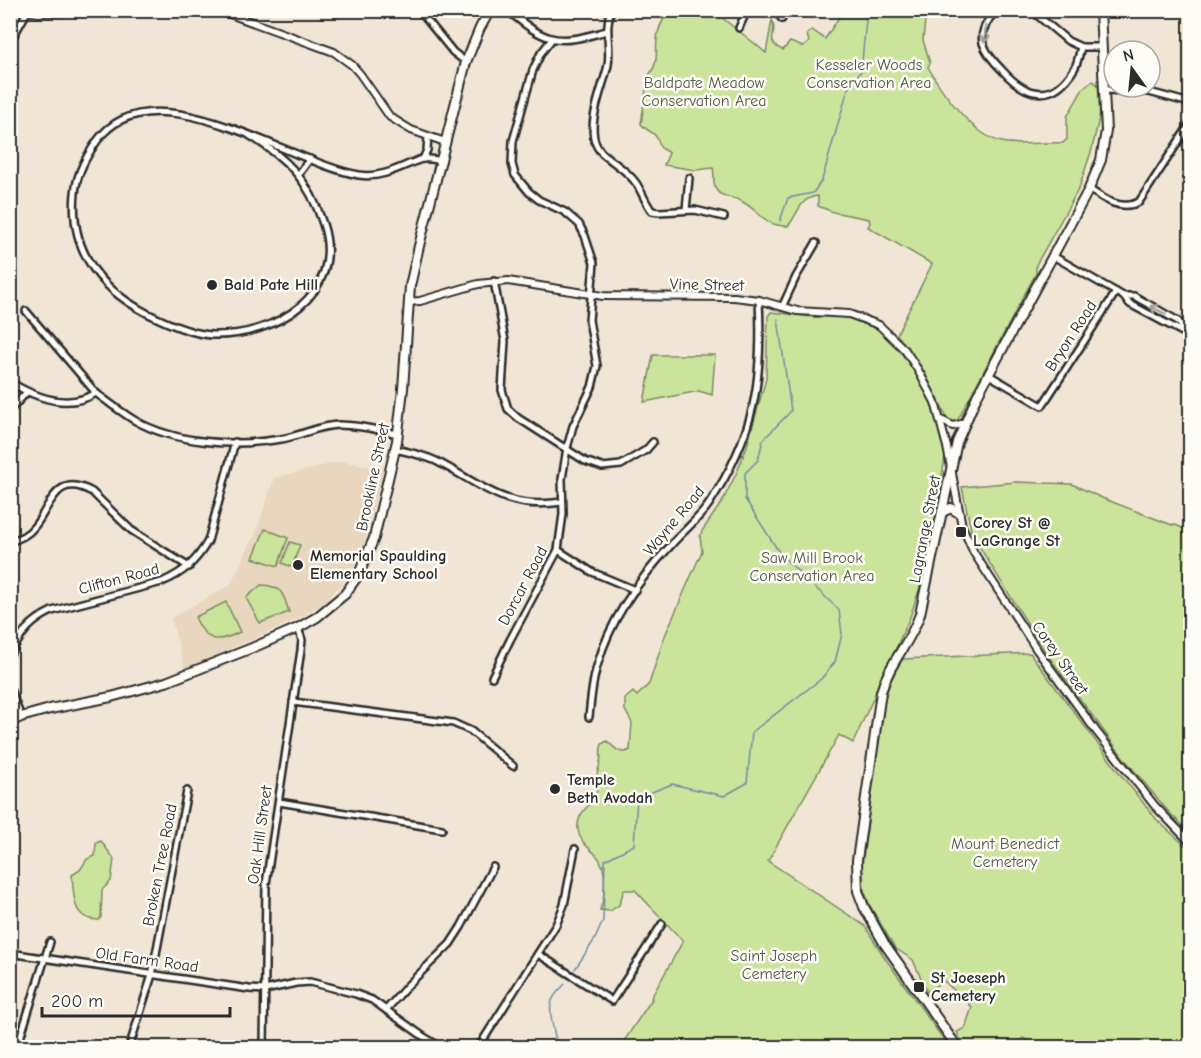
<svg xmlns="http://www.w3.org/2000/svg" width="1201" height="1058" viewBox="0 0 1201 1058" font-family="'Comic Neue',sans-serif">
	<rect width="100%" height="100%" fill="#f1e6d5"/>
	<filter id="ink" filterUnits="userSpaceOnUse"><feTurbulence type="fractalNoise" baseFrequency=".0167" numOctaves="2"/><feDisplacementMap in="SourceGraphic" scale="12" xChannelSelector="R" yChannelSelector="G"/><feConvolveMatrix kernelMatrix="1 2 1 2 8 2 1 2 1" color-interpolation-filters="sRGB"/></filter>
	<g filter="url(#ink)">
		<path fill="#e8d6be" d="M342,461L383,470L364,545L355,564L341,585L323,603L298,619L185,669L171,618L230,585L257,530L274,478Z"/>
		<g fill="#cae59b" stroke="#7a8863" stroke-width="1.5">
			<path d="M670,10L714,11C731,26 749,38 766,53L772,20C779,32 763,42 783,50L790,42L803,47L809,42L807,34L812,30L825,39L843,11H926L923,40L930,63L928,67C942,92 973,136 1002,142C1017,146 1046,142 1063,143L1067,139V117L1084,87L1093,81L1098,85L1101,109L1092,149L1079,188L1036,265V273L957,421L953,423L947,418L925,373L897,334L932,264L868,227L870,223L869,219L833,212L818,206V196C799,198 799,213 788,226C763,227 758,208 739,200C732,197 721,197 717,191C712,185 715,175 713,168L696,170L664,165L669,153L660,147C656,129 650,135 641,124L648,76C661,62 654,47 658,33C660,25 665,16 670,10Z"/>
			<path d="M771,312L821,318L823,316L851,318L865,322L873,325L893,342L913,369L948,436L930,557L910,617L853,743L839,735L768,861L865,926L885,958L949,1047H620L652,999L651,998L683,941L635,890H624L619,905L610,911L600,910C605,896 608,868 597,856C590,848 580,843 578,830C576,811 592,806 596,794C598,788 597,782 597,776C597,771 600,767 600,762C602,756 599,751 602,744L607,741C615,748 620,756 630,750L632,723L625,710V699L633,692L637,696L649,684L664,638L702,551L700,537L702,531L722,502L737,472L747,446L766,379L768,316Z"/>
			<path d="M653,355H715L712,395L699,391L644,402Z"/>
			<path d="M1016,482L1072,484L1102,498L1172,525L1173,524L1187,530L1185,527L1186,524L1190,527V833L1167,810L1123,757L1044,650L972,535L962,487Z"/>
			<path d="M265,529L288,538L278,566L253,558Z"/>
			<path d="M290,542L300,545L292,567L282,563Z"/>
			<path d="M261,585C283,586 283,594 289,612L260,623L246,598Z"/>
			<path d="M226,602L240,632C216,644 206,642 195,617Z"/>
			<path d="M1030,653L1121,775L1157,820L1190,850V1047H1039L1023,1038L1015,1044V1047H964L957,1032L965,1028L972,1007L944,981L927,992L913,960L895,948L870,906L864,890L862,865L883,709C886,690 892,674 903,659Z"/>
			<path d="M101,841L114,859L111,881L102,890L101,917L99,920C72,920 74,897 72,875L80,870L87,859L95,856L96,843Z"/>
		</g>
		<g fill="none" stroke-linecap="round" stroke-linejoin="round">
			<g stroke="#6f8aa5" stroke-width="1.5">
				<path d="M780,221L788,198L813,193L822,180L848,89L861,71L867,10"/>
				<path d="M575,969L595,939L603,921L605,860L634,845L637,798L672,784L724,796L747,783L752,732L821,679L835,662L842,634L839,610L781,555L745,499V473L758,460L763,440L791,411L778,319"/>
				<path d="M559,1048C555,1040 549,1012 551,1004C552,996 560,989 565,984"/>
			</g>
			<defs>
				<g id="minor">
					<path d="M419,10L453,52L466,62"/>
					<path d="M507,10C520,20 535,34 551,38C568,43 590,35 607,31"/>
					<path d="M611,10C604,28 611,46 608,65C603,89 581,133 602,153C613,163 627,170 636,183C642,192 645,202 652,211L659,212L695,210L724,217"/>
					<path d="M775,10L782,19"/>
					<path d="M997,10C988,19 980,30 983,43C986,53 995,63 1002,70C1026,97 1053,104 1074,69C1078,63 1079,54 1081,47"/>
					<path d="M1031,10L1068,41L1081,47H1101"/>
					<path d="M739,28L747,10"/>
					<path d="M10,42L27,12"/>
					<path d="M1105,90L1149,92L1190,103"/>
					<path d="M249,135C288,159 309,180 323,224C346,295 274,337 212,335C193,334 174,326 157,318C104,294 69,254 75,193C77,173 86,157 97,141C151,64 291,164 359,175C377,178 393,171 409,164C413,163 419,159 423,159C428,158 436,160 442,161"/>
					<path d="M423,159L427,150L428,137"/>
					<path d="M298,175L310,159"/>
					<path d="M1089,189C1105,200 1121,211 1139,202L1190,124"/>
					<path d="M686,210L689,178"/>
					<path d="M1053,256L1123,296L1130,304L1188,335"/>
					<path d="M494,281L505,341L502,390L508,409L518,418L585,461L602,467L621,465L646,450L653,442"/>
					<path d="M1123,296H1134L1178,321L1190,338"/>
					<path d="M782,307L796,277L816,243"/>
					<path d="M26,311L96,393"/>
					<path d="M989,375L1042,406L1116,292"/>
					<path d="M10,382C36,398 68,410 96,393C108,402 121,412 134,420C176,444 234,447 281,439C301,436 319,425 339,425C359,425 379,430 398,434"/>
					<path d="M10,410L27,392"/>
					<path d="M395,449C409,452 423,455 436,461C483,485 505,511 562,502"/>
					<path d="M10,542C20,538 28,535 34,527C51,507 55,471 92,492L131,530L189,567"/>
					<path d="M558,550L592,572L635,590"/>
					<path d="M10,654C23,632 29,622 52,611L162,582C183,573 196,562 208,541L235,442"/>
					<path d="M492,677L510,640L558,550L563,514L562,479L567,448L573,426L592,387L597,366L589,320L594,263L585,236L579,224L565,212L539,200L529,192L515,175L512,164L513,141L533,70L541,53L552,39"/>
					<path d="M10,689L21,717"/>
					<path d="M293,702L453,723L471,731L513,766"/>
					<path d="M589,717C591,699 592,681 598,663C611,618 640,578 672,544C684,530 699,519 709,504C755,434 763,382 759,300"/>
					<path d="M279,802L442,829"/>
					<path d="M10,953L249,989L265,990L296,983L310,982L356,994L372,1000L424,1037L442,1048"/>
					<path d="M538,954L612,1001L662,924"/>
					<path d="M386,1010L409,984L450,944L461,927L493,867"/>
					<path d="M17,1048L50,942"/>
					<path d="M129,1048L152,975L187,791"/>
					<path d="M264,1048L266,884L301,650L302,640L298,628"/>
					<path d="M478,1048L556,925L564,905L575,849"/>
				</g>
				<g id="tertiary">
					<path d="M18,10L39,13L73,10"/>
					<path d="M219,10L334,52L352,65L360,74L390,117L411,130L445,142"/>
					<path d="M408,302L420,301L478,284L508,281L603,296L734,297L759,300L797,311L849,314L879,325L905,350L918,370L935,402L947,447L962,526L974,553L1037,650L1096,731L1155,806L1190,842"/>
					<path d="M941,420L953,426L965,423"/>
				</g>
				<g id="secondary">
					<path d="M942,512L951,508L959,513"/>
					<path d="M10,722L21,717L50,709L111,697L166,682L252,648L298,628L317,617L345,594L359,574L374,538L397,441L403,389L410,286L419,246L466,62L480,28L490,10"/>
					<path d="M958,1048L884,943L864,907L858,891L857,860L881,692C889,663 911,642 920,614L957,442L977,396L1089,189L1101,160L1106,131L1100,10"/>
				</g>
			</defs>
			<use href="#minor" stroke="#2b2b2b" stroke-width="10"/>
			<use href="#tertiary" stroke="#2b2b2b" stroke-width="10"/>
			<use href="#secondary" stroke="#2b2b2b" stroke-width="12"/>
			<use href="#minor" stroke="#fdfcf7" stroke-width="5"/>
			<use href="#tertiary" stroke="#fdfcf7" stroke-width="6"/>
			<use href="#secondary" stroke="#fdfcf7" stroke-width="8"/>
		</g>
		<defs><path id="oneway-shaft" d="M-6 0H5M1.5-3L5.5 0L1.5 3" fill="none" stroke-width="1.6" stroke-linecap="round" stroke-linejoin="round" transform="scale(1.5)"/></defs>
		<g stroke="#9e9e9b">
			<use href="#oneway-shaft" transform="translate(985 34) rotate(95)"/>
			<use href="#oneway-shaft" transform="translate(1158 310) rotate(-151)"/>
		</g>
	</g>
	<g fill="#2b2b2b" stroke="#fdfcf7" stroke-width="2">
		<circle cx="212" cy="285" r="6"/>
		<rect x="955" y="526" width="12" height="12" rx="3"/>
		<circle cx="298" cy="565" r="6"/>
		<circle cx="555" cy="789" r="6"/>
		<rect x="913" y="981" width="12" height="12" rx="3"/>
	</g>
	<g text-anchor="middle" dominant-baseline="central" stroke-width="5" stroke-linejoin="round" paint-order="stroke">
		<g font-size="16" fill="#535a47" stroke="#fdfcf7">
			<text x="869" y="65">Kesseler Woods<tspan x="869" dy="18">Conservation Area</tspan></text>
			<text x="704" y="83">Baldpate Meadow<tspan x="704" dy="18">Conservation Area</tspan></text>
			<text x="812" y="558">Saw Mill Brook<tspan x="812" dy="18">Conservation Area</tspan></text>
			<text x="1005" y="844">Mount Benedict<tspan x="1005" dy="18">Cemetery</tspan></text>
			<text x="774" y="956">Saint Joseph<tspan x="774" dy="18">Cemetery</tspan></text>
		</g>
		<g font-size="16" font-weight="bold" fill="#2b2b2b" stroke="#fdfcf7" text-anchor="start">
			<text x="224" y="285">Bald Pate Hill</text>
			<text x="973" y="523">Corey St @<tspan x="973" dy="18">LaGrange St</tspan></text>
			<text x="310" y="556">Memorial Spaulding<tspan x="310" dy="18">Elementary School</tspan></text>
			<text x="567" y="780">Temple<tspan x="567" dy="18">Beth Avodah</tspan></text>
			<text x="931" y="978">St Joeseph<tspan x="931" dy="18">Cemetery</tspan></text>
		</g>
		<g font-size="16" fill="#2b2b2b" stroke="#fdfcf7">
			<text transform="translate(707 285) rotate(1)">Vine Street</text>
			<text transform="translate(1071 336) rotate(-57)">Bryon Road</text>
			<text transform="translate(373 477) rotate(-78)">Brookline Street</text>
			<text transform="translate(674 521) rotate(-50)">Wayne Road</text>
			<text transform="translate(925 529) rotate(-79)">Lagrange Street</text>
			<text transform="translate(119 579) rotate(-15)">Clifton Road</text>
			<text transform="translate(523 586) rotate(-62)">Dorcar Road</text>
			<text transform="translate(1060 658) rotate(55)">Corey Street</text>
			<text transform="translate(260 835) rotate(-82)">Oak Hill Street</text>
			<text transform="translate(160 865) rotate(-79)">Broken Tree Road</text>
			<text transform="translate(147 960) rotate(8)">Old Farm Road</text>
		</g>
	</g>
	<rect width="1201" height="1058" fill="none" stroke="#fdfcf7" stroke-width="36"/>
	<rect x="18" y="18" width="1165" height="1022" fill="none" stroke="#2b2b2b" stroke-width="2" filter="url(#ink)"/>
	<g transform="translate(1132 69) rotate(345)"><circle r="28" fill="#fdfcf7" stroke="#a9a8a5" stroke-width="1.5"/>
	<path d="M0-4.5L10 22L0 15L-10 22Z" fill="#2b2b2b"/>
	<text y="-9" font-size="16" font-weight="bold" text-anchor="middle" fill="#2b2b2b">N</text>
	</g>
	<path d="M42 1007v9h188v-9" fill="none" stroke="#2b2b2b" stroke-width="3"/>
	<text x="51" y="1007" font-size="18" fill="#2b2b2b" stroke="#fdfcf7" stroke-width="4.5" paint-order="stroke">200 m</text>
</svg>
